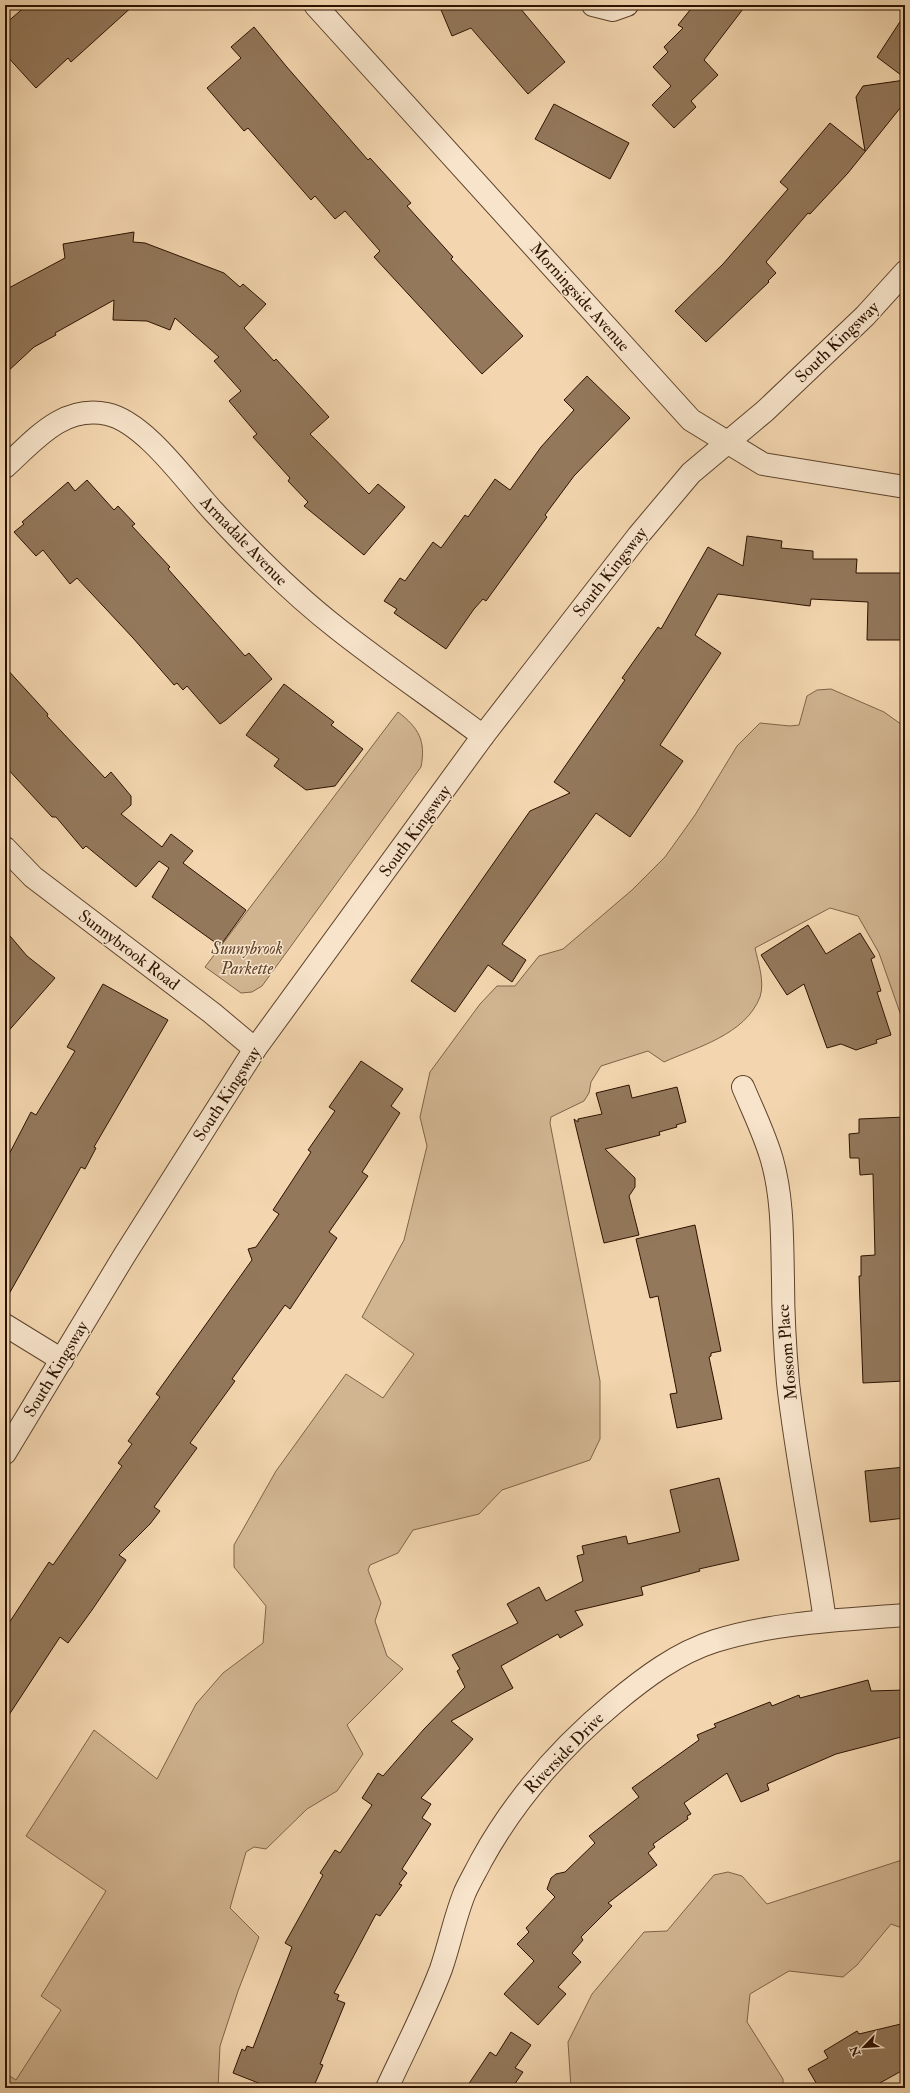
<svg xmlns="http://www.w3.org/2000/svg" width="910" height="2093" viewBox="0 0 910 2093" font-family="'IM FELL Double Pica',serif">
	<rect width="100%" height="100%" fill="#f3d6af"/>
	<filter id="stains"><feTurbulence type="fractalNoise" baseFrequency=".005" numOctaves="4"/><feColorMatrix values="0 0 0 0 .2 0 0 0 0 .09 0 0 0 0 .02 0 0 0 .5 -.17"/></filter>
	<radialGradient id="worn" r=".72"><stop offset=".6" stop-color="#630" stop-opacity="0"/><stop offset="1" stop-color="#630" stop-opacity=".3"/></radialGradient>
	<g fill="#d1b591" stroke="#7e6448">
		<path d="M831,689L884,712L905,727V1027L879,953L858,916L830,908L755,948C758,962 765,982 760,997C745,1035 697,1047 664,1062L648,1051L601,1066L591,1082L589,1093L584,1101L551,1117L550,1123L600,1381V1439L590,1460L502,1490L479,1514L413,1530L398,1553L370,1565L368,1570L381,1603L375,1621L387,1656L403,1669L347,1725L363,1754L337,1791L307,1809L266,1849L254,1847L246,1852L230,1908L259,1937L238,1991L220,2046L218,2088H5V2073L16,2080L61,2010L41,1996L106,1891L26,1836L94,1730L157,1779L196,1704L223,1673L263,1643L266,1606L234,1567V1545L276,1471L346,1374L383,1398L414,1354L362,1317L404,1240L427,1146L420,1117L430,1072L480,1004L497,986H515L539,956L563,949L632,890L665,857L695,815L737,746L760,723L790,726L799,725L807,696L817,690Z"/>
		<path d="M398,712C419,728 426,741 421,767L262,986L252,992L241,993L205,967Z"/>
		<path d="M905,1859V1929L891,1924L857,1965L843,1977L789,1971L750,1994L747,2022L783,2079V2088H571L568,2042L592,1994L644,1932L667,1931L714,1875L728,1872L742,1876L767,1904Z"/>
	</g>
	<g fill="#93785b" stroke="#2c1200">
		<path d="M27,5H134L71,62L68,58L36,88L5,54V24Z"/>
		<path d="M439,5H526L520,8L565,62L528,94L471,28L452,36Z"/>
		<path d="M694,5H746L704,60L718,75L691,101L696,107L674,128L652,105L671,86L653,67L668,52L664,47L683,28L678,25Z"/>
		<path d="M905,14V78L877,57Z"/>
		<path d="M254,27L286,66L368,160L370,158L411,203L407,206L453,257L451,259L523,336L482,374L374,257L380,251L345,211L335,219L315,196L311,200L248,128L244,131L207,88L241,58L231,47Z"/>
		<path d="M905,80V102L848,173L810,214L808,213L766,262L776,273L768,281L769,282L706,342L675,311L723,264L788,189L780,182L830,123L865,151L856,97L863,86Z"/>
		<path d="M554,104L629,143L610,179L535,139Z"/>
		<path d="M134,232L133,242L145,243L224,273L240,287L243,284L266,304L244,328L274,361L276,359L329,417L310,434L369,494L378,484L405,507L364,555L304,506L308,502L288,481L290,478L253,437L257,434L229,401L241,391L214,361L219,357L175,318L170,330L147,321L113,320L114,300L55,333L56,335L34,347L5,374V290L65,258L63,244Z"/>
		<path d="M587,376L630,418L574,476L545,515L547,517L486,601L483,599L474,609L446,649L394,613L397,609L384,601L400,578L405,581L433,542L441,548L465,515L468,517L495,479L510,490L541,447L574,410L564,400Z"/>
		<path d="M87,480L114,510L118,506L135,524L132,526L170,567L168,569L245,656L249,653L272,679L226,720L220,724L187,686L183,690L177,683L174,685L133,638L77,578L70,584L43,550L36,556L14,532L24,524L22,522L68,482L75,491Z"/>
		<path d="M747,536L782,541L781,548L813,551V559H857L856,573H901V640H867L868,602L811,599L810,606L718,594L695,635L721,653L660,745L683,761L630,837L596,813L502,944L526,960L512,982L488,965L455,1012L411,981L530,811L570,793L554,782L625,680L622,678L658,627L661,629L708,547L743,566Z"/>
		<path d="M5,667L48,714L47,716L105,778L111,772L131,796V805L121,814L162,847L171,834L193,851L183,863L246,910L220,946L152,897L169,868L159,861L136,887L86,846L83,849L56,817H52L5,766Z"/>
		<path d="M284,684L334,722L331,725L363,749L335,786L306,790L274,766L279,759L246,735Z"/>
		<path d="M808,925L826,954L860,933L875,957L871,959L881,991L877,992L891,1035L876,1040L877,1043L856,1050L841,1044L827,1048L804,984L787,995L761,955Z"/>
		<path d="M5,930L27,956L55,978L5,1035Z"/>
		<path d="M103,984L168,1020L94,1147L96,1148L85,1169L81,1167L5,1301V1162L31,1112L36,1115L75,1051L67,1047Z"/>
		<path d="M361,1061L403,1089L391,1106L400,1113L362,1172L368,1176L329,1232L337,1238L290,1309L285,1305L232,1379L235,1381L190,1443L197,1448L154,1507L160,1511L150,1524L119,1555L126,1560L92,1610L68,1643L60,1637L5,1721V1629L49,1562L53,1565L122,1466L118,1463L132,1444L128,1441L160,1397L156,1394L252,1260L248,1249L256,1247L279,1214L273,1210L311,1152L308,1150L335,1111L329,1107Z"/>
		<path d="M629,1085L632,1098L677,1087L686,1122L676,1125L677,1127L659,1132L660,1135L605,1149L635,1178V1187L629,1196L639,1235L604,1243L574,1119L578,1122V1119L602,1114L596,1093Z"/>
		<path d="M905,1117V1381L863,1383L859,1276H861V1256L875,1255L873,1174L860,1175L859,1158H850L849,1134L859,1133V1119Z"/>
		<path d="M695,1225L721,1351L711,1353V1356L709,1357L722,1419L677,1428L670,1394L677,1393L658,1296L650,1298L636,1239Z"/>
		<path d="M905,1467V1518L870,1522L865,1471Z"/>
		<path d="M719,1478L739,1560L699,1569L700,1571L641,1587L643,1595L575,1611L583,1625L560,1638L558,1634L501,1666L513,1688L451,1721L473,1739L421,1798L431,1804L422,1818L431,1824L402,1869L407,1873L399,1884L402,1885L380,1916L376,1914L334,1993L339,1995L337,2000L345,2003L320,2064L323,2065L313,2088H271L233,2073L242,2049L245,2051L247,2046L253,2048L292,1947L285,1943L323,1875L320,1873L335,1850L340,1853L372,1805L362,1798L378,1773L383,1776L424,1729L465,1687L457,1671L460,1669L452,1655L518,1623L507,1604L539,1587L546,1601L583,1581L577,1556L584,1554L582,1546L626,1536L628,1544L680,1532L670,1490Z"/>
		<path d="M868,1680L871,1691L905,1690V1736L836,1754L767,1784L769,1790L741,1802L727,1773L684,1803L691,1814L687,1816L688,1819L653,1844L655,1847L648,1853L657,1865L608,1903L612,1906L581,1937L583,1940L572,1953L581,1962L558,1987L566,1994L538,2025L504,1994L534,1961L517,1944L529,1932L526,1928L555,1897L547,1889L551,1878L556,1874L565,1872L595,1843L589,1836L639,1797L632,1788L699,1740L697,1735L716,1727L714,1724L770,1702L772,1706L799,1695L800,1698Z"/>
		<path d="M905,2023V2069L871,2088H819L808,2069L828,2058L824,2051L857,2031L859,2034Z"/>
		<path d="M511,2032L531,2045L515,2068L523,2072L512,2088H466L490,2052L496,2056Z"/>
	</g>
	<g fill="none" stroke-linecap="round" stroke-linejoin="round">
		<defs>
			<g id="minor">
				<path d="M315,5L691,420L763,464L905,487"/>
				<path d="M593,5L613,10L627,5"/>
				<path d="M5,467C35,440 62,405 107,414C145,422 187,483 214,512C252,553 293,594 338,629C385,666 435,700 483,736"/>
				<path d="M5,848L33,877L212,1013L255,1049"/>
				<path d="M743,1087C753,1111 765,1135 772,1160C783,1199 782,1240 783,1280C783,1314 785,1349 788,1383C797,1463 814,1542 825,1621"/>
				<path d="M5,1325L62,1360"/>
				<path d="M387,2088C405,2049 426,2009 441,1969C450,1943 455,1916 465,1892C470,1881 476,1871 481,1861C515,1799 560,1748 614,1703C644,1678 677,1653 715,1641C776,1622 842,1620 905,1615"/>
			</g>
			<path id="tertiary" d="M5,1453L124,1256L255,1049L483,736L638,536L691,473L765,411L865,316L905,272"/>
		</defs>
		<use href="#minor" stroke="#5e432c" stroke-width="24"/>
		<use href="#tertiary" stroke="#5e432c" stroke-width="24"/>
		<use href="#minor" stroke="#f7e4cb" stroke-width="22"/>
		<use href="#tertiary" stroke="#f7e4cb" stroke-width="22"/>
	</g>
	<g text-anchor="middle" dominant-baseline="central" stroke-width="3" stroke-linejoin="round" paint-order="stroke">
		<g font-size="17" fill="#2c1200" stroke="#f7e4cb">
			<text transform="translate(580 297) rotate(48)">Morningside Avenue</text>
			<text transform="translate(837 342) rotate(-44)">South Kingsway</text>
			<text transform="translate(244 541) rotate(46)">Armadale Avenue</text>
			<text transform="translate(610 572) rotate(-52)">South Kingsway</text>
			<text transform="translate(415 831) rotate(-54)">South Kingsway</text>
			<text transform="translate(129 950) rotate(37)">Sunnybrook Road</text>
			<text transform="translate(227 1094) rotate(-57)">South Kingsway</text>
			<text transform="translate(787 1352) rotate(-95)">Mossom Place</text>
			<text transform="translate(56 1369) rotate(-59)">South Kingsway</text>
			<text transform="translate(564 1753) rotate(-46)">Riverside Drive</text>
		</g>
		<g font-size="17" font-style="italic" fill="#5e432c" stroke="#f7e4cb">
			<text x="247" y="948">Sunnybrook<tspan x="247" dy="20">Parkette</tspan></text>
		</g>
	</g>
	<rect width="910" height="2093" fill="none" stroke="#f3d6af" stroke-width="20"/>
	<rect x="6" y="6" width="898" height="2081" fill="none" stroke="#2c1200" stroke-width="2"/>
	<rect x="10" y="10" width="890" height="2073" fill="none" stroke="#2c1200"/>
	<g transform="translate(864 2047) rotate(245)" stroke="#f7e4cb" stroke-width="3" paint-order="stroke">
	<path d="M0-3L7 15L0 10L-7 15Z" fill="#2c1200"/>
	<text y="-6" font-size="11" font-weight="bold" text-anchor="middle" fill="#2c1200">N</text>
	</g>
	<rect width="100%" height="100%" filter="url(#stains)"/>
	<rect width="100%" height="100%" fill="url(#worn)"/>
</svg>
